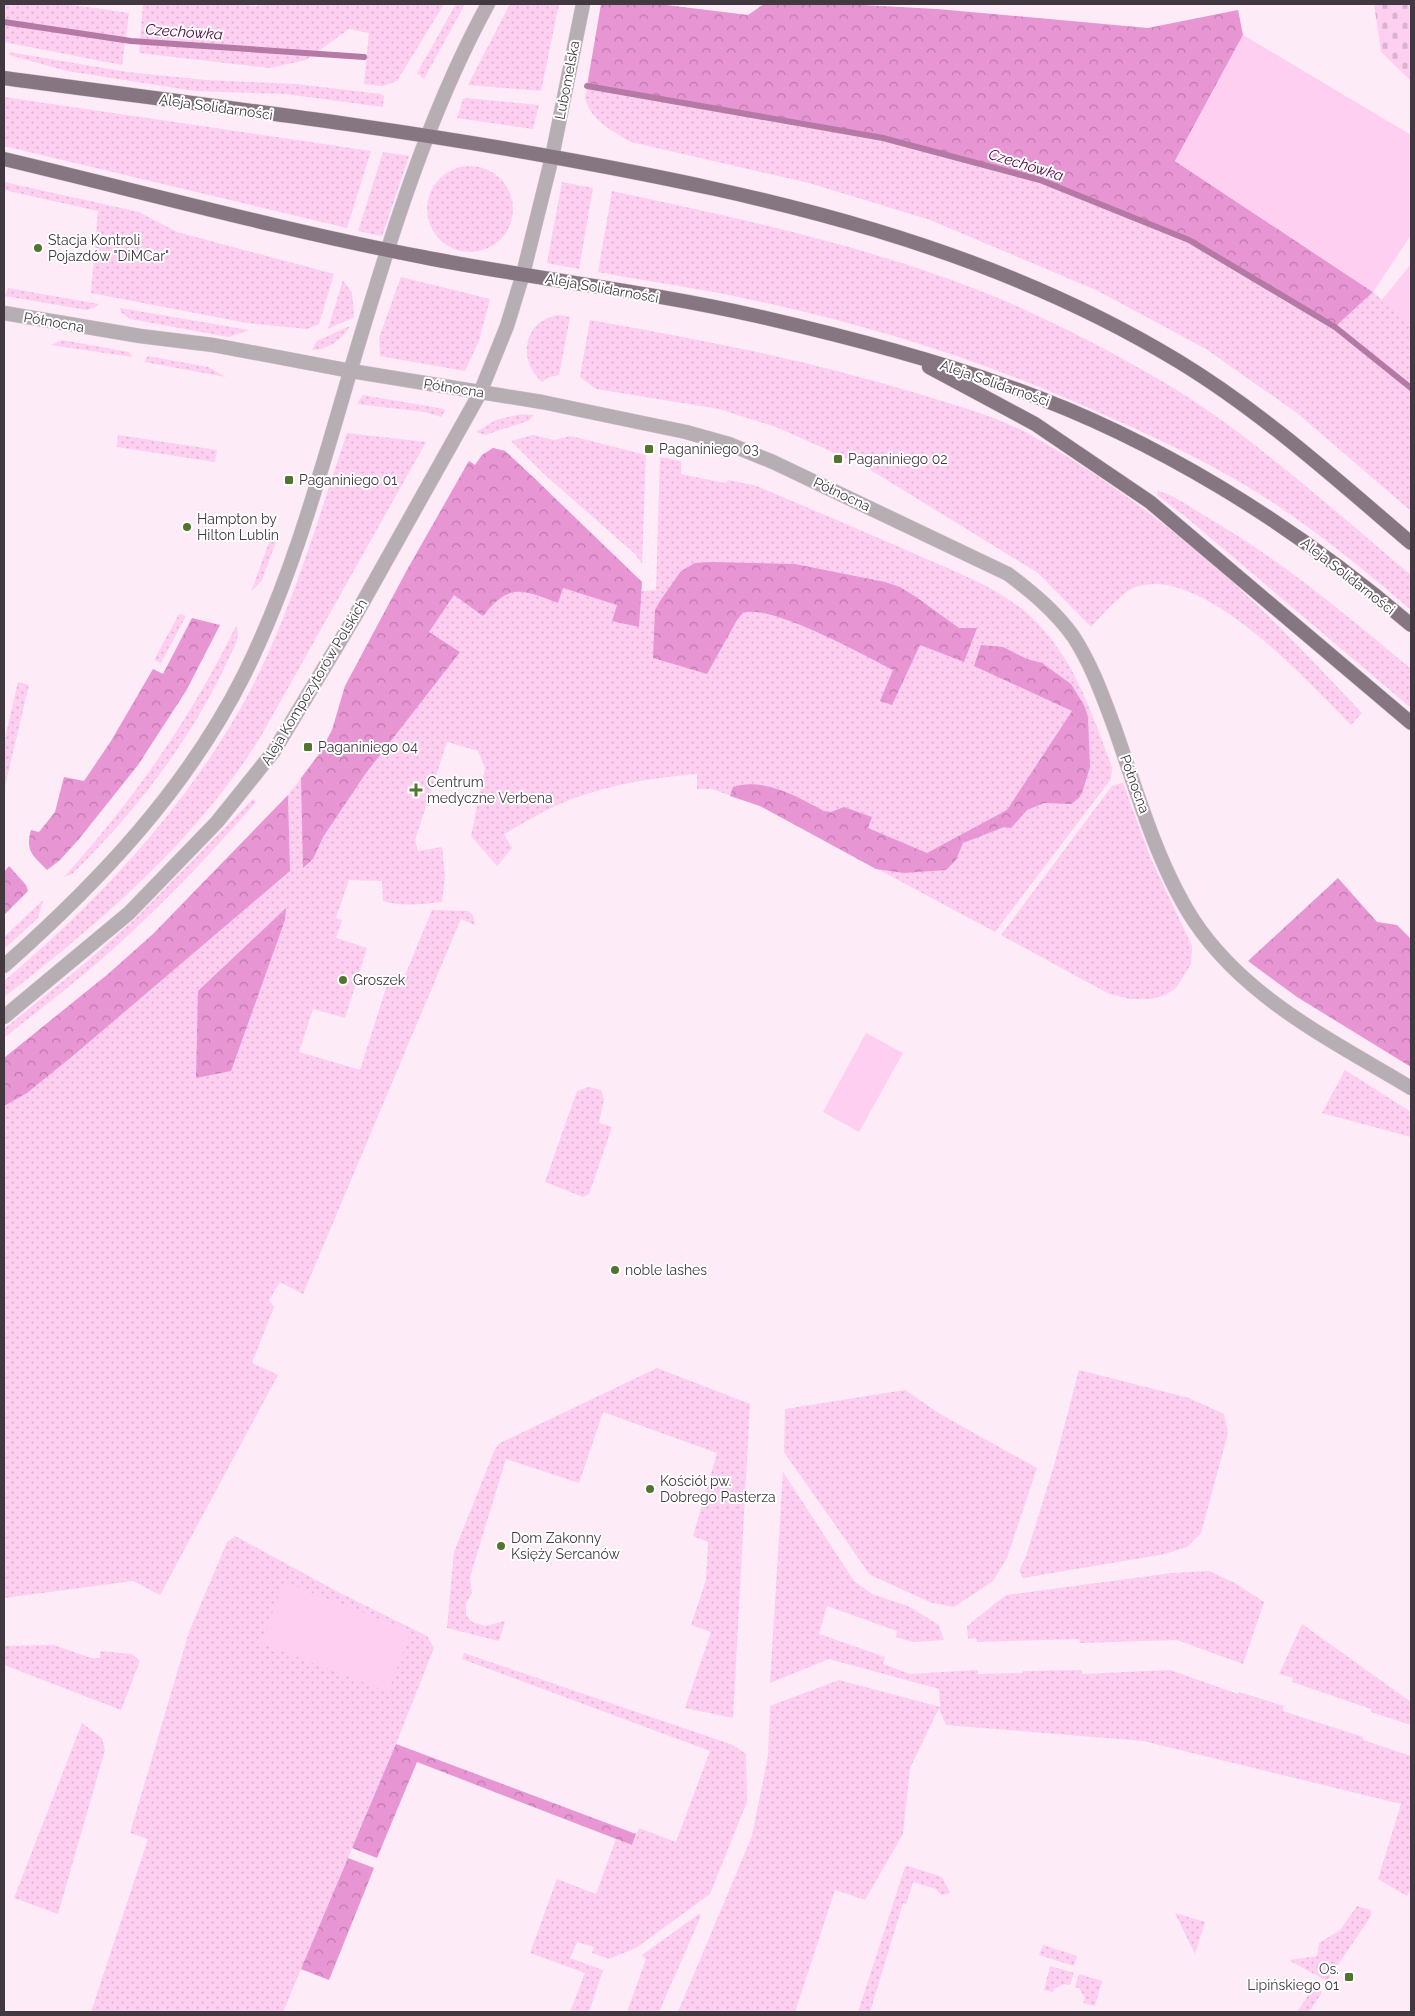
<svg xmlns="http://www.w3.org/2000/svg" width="1415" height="2016" viewBox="0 0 1415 2016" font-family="Raleway,sans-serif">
	<defs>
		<pattern id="green-dots" width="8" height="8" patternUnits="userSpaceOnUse" patternTransform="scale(1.25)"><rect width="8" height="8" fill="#fecff0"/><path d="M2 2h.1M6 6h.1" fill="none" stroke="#dbb2cf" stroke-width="1.8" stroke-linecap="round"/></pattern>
		<pattern id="forest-crowns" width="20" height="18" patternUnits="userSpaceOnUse" patternTransform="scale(1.25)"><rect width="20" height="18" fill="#e895d3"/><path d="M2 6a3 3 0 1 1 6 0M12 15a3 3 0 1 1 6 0" fill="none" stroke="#be7bad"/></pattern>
		<pattern id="cemetery-stones" width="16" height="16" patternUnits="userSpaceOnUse" patternTransform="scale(1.25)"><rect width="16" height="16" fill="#fecff0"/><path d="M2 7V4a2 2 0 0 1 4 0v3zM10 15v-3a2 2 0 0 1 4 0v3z" fill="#dbb2cf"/></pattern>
	</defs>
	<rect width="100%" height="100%" fill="#fdebf7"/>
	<g fill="url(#green-dots)">
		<path d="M4,4H66L129,13L122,65L4,42Z"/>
		<path d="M143,4H233L258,6L259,4H444L397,81L383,86L364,84L369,33L349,29L306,60L270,68L139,53Z"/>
		<path d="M456,4H465L424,79L417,73Z"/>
		<path d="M510,4H559L541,91L468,85Z"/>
		<path d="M9,52L127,72L206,80L296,84L381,94L384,96L383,107L285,94L195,91L67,71L9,55Z"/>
		<path d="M587,86L883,138L1040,180L1189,240L1335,327L1373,292L1411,326V511L1297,413L1206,349L1096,290L930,220L809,183L631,142C615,133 589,119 585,98C585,95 587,89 587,86Z"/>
		<path d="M4,97L371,151L347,228L4,146Z"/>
		<path d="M466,98L539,105L533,129L457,118L463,99Z"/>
		<path d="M383,152L409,156L382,236L358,231Z"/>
		<circle cx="470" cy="209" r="43"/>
		<path d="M4,182L139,212L177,232L334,274L319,324L307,329L247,323L91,293L98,211L4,190Z"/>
		<path d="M562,182L593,188L579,269L547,263Z"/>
		<path d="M612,191C747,220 885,249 1012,304C1064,327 1116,354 1165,383C1251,434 1334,511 1411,575V610C1362,568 1312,527 1258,493C1213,465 1166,442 1118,421C1002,367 882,328 757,301C705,289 651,282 598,272Z"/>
		<path d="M401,277L490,299L479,341L465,371L380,356L379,338Z"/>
		<path d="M343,280L352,293L354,317L328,329Z"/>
		<path d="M8,288L99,304L96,307L87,310L5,296Z"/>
		<path d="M120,308L249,330L229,337L130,319L121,312Z"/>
		<path d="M559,315L570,317L559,375L549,377L542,382C517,360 523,320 559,315Z"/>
		<path d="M590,320C697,339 804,359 909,391C947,403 991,414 1027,433C1095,471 1161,519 1220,571C1270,615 1316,665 1362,713L1351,725C1308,682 1200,561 1133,588C1123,592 1099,618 1091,627L1038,573L864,466L776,427L719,409L596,389L580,377Z"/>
		<path d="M350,326C342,339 328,350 312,350L317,341Z"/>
		<path d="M62,340L129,352L132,357L51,345Z"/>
		<path d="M148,356L208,367L226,377L144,362Z"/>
		<path d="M363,395L444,409L445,411L441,417L425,412L357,404Z"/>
		<path d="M522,414L534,415L528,421L485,435L476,432L496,420Z"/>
		<path d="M347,433L426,442L261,736C197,840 100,923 4,997V981C95,904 179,815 239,711C287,628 316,524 347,433Z"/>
		<path d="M118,435L217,450L215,462L117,447Z"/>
		<path d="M533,435L554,440L571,436L646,455L642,564L635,554L545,475L511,441Z"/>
		<path d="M493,448L505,451L533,477L642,582L641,591L656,590L660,457L681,461V474L725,483L729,480L757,486C813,510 868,533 924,558C961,574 1006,591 1035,621C1076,661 1092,715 1112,767L1111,779L995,932L760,806L712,789H697V774C648,778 600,786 555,806C537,814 521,825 504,834L512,848L497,866L471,836L485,768L478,751L447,742L415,840L418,851L442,847L445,876L442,902C423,904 401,907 383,901L382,881L349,880L336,918L342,920L336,938L367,948L345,1018L313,1009L299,1052L360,1070L388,982L403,980L432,910L468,911L473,915L475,925L461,919L303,1294L280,1282L269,1300L274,1307L252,1363L278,1375L160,1595L133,1581L4,1598V1106L27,1092L74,1055L290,871L288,795L320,753L332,730L345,686L407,570L469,461L475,465L482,455Z"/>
		<path d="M1158,491C1174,495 1190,507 1205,516C1280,559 1345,614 1411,669V708L1187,518L1157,495Z"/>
		<path d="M271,537L277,539L262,580L251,592Z"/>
		<path d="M179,614L186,616L161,663L154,660Z"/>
		<path d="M236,626C242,637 232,651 227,662C191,740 134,814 72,874L64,877C134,799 190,720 236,626Z"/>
		<path d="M18,682L29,685L4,790V743Z"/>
		<path d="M1123,783L1151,859L1192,946L1191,964L1176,988L1165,995L1152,999H1130L1109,994L1001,935L1112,786Z"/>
		<path d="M253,799L256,802C219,844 181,886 140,924C98,965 51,1001 5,1037L4,1029L89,960L137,917Z"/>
		<path d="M43,900L38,918L4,949V937Z"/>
		<path d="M1345,1070L1411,1112V1137L1322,1113Z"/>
		<path d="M589,1087L601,1090L604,1099L599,1123L612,1127L589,1194L583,1197L545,1182L577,1091Z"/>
		<path d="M657,1368L750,1404L733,1718L685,1708L711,1632L691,1625L706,1580L708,1542L693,1536L717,1453L603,1412L579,1483L506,1459L470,1577L472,1593L466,1603V1615L472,1622L485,1626L505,1621L499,1641L447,1628L454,1552L495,1449L500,1443Z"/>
		<path d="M1079,1370L1189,1398L1224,1414L1228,1433L1201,1533L1187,1547L1165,1554L1023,1578L1019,1571L1026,1556L1053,1469Z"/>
		<path d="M905,1390L940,1414L1037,1468L1007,1558L993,1581L954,1607L932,1603L870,1575L784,1452L785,1409Z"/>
		<path d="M783,1472L854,1581L872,1594L908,1606L939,1625L944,1640L913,1642L896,1637L897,1631L827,1606L819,1634L885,1657L883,1664L910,1674L978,1670V1674L1023,1673V1671L1082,1670V1674L1170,1670L1238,1694L1239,1692L1284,1706L1283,1711L1363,1737V1740L1411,1756V1889L1407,1896L1378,1879L1401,1804L1143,1741L946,1725L939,1708L910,1768L903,1834L865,1900L835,1890L795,2012H678L752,1836L768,1756L770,1706L839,1680L940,1707L939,1689L829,1659L770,1683Z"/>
		<path d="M235,1536L340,1593L427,1636L434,1648L396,1744L283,2012H91L148,1839L130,1833L189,1632L227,1542Z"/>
		<path d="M1209,1571L1235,1583L1264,1602L1243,1664L1177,1640L1080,1643L1079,1639L977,1642L976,1638L968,1639L967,1626L1006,1595L1172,1573Z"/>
		<path d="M1302,1624L1411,1702V1725L1371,1712V1709L1292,1682L1293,1678L1279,1674Z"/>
		<path d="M54,1645L91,1658H100V1651L132,1654L140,1661L121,1710L4,1665V1646Z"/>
		<path d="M464,1653L733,1745L746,1754L747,1802L710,1894L636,1948L609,1959L592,1953L594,1947L577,1942L570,1958L603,1970L589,2012H570L585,1973L530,1953L557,1879L596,1894L616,1839L632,1845L639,1828L676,1842L710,1751L462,1659Z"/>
		<path d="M82,1723L102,1738L105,1750L58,1914L14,1898Z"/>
		<path d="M908,1866L942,1877L950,1893L941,1895L936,1889L913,1882L906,1904L903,1903L870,2012H858L905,1867Z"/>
		<path d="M1357,1906L1371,1910V1916L1327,1981L1292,1962L1290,1960L1317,1956L1319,1943L1340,1930Z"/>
		<path d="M1175,1913L1205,1922L1195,1954Z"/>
		<path d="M699,1914L701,1916L659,2012H627L646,1959L642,1955Z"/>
		<path d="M1043,1945L1077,1956L1074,1966L1039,1955Z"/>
		<path d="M1050,1966L1074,1973L1070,1985L1064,1984L1054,1989L1053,1992L1044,1990Z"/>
		<path d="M1079,1974L1102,1981L1095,2006L1083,2003L1085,1998L1079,1988L1075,1987Z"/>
		<path d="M1316,1988L1321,1990V1994L1309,2012H1297L1312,1990Z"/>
	</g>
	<g fill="url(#forest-crowns)">
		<path d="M601,4H658L748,15L764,4H844L937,9L1148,28L1238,10L1243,35L1175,161L1373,292L1335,327L1189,240L1040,180L883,138L587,86Z"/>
		<path d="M493,448L505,451L533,477L642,582L639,627L612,621L617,605L563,588L558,603C523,590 509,582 483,616L454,595L429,632L460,652L366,773L323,837L313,859L303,868L301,778L320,753L332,730L345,686L407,570L469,461L475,465L482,455Z"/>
		<path d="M712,562L795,564L885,582L900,587L916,597L959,628H977L964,662L920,645L892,705L880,701L893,670C865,656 770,603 743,613L737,620L707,674L653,658L655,610L660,601L681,571L695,563Z"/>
		<path d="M192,618L220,625L186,691L138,765L79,839L60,860L47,870C33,855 25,852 31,830L39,832L55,812L64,777L84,781L111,741L153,669L163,674Z"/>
		<path d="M981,645L1003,647L1027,659L1042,663L1071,684L1085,707L1088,717L1090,767L1083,790L1079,798L1071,804L1044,803L1027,810L1011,828L1004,827L963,843L956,860L946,870L904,873L876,869L760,806L730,796L733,787C764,777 798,797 824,811L831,812L844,807L872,817L868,828L927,853L1007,810L1072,711L974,666Z"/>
		<path d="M288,795L290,871L74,1055L27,1093L4,1106V1058L108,974L153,934Z"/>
		<path d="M9,866L26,885L28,891L4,915V872Z"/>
		<path d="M1338,878L1377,922L1397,925L1411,939V1067L1297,997L1248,961Z"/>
		<path d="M286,908L285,920L231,1071L196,1078L198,991Z"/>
		<path d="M396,1744L636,1834L632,1845L417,1762L377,1858L352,1848Z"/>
		<path d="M348,1858L374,1868L329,1980L301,1969Z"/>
	</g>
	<path fill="url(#cemetery-stones)" d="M1374,4H1411V81L1381,52Z"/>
	<g fill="#fecff0">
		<path d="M1243,35L1411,135V235L1373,292L1175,161Z"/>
		<path d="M1411,264V326L1381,301Z"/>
		<path d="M866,1033L903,1053L859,1132L823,1112Z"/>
		<path d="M284,1582L411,1631L388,1692L261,1643Z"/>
	</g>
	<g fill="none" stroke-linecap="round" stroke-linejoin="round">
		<g stroke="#b579a6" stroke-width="6">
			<path d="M4,22L131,41L364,57"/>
			<path d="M587,86L883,138L1040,180L1189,240L1335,327L1411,388"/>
		</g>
		<defs>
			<g id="tertiary">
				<path d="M4,313L140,336L213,345L351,371L542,402L686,432L729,444L773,462L1008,574C1032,592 1055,611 1073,636C1092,665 1103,697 1115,729C1137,792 1158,866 1194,921C1246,999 1333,1041 1411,1088"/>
				<path d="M4,966C99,882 187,789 244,675C302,558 331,430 370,306C401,204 437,97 488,4"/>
				<path d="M4,1017L129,913L217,822L274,751L354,618L480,393L507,326L523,274L552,157L583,4"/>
			</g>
			<g id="primary">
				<path d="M4,78C187,103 371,124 553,157C770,196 987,245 1178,361C1262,412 1336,479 1411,543"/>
				<path d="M4,159C143,192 282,230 423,257C534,279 647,291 757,316C840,335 923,356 1004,385C1152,436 1293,524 1411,625"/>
				<path d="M929,367L1035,424L1150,502L1411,723"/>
			</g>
		</defs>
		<use href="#tertiary" stroke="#d8c7d2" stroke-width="15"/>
		<use href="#primary" stroke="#d8c7d2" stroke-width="15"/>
		<use href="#tertiary" stroke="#b7aeb4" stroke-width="14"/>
		<use href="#primary" stroke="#867681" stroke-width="14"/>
	</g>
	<g fill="#51752d" stroke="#fff" stroke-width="2">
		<circle cx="38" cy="248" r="5"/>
		<rect x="644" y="444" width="10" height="10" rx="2.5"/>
		<rect x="833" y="454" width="10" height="10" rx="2.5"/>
		<rect x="284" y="475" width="10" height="10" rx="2.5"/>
		<circle cx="187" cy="527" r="5"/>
		<rect x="303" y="742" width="10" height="10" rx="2.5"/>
		<path d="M413.5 782.5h5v5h5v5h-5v5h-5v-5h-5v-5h5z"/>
		<circle cx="343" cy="980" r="5"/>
		<circle cx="615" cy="1270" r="5"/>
		<circle cx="650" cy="1489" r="5"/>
		<circle cx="501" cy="1546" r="5"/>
		<rect x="1344" y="1972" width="10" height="10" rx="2.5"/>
	</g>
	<g text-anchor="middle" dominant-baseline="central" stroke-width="4" stroke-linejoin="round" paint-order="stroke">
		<g font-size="14" fill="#423940" stroke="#fff">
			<text transform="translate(567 80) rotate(-79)">Lubomelska</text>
			<text transform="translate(216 107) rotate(8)">Aleja Solidarności</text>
			<text transform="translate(602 288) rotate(10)">Aleja Solidarności</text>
			<text transform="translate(54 322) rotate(10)">Północna</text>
			<text transform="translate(995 383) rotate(19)">Aleja Solidarności</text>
			<text transform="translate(454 388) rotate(9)">Północna</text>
			<text transform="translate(842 494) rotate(25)">Północna</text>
			<text transform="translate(1348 576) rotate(38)">Aleja Solidarności</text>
			<text transform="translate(314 682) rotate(-59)">Aleja Kompozytorów Polskich</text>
			<text transform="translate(1135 784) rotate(70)">Północna</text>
		</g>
		<g font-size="14" fill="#423940" stroke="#fff" text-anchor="start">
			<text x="48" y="240">Stacja Kontroli<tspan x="48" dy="16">Pojazdów "DiMCar"</tspan></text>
			<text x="659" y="449">Paganiniego 03</text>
			<text x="848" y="459">Paganiniego 02</text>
			<text x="299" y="480">Paganiniego 01</text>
			<text x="197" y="519">Hampton by<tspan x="197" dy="16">Hilton Lublin</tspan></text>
			<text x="318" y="747">Paganiniego 04</text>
			<text x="427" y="782">Centrum<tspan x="427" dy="16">medyczne Verbena</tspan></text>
			<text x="353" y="980">Groszek</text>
			<text x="625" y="1270">noble lashes</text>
			<text x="660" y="1481">Kościół pw.<tspan x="660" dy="16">Dobrego Pasterza</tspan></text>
			<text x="511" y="1538">Dom Zakonny<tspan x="511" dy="16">Księży Sercanów</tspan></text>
			<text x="1339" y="1969" text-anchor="end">Os.<tspan x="1339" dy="16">Lipińskiego 01</tspan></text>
		</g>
		<g font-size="15" font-style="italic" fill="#4f0443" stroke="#fff">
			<text transform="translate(184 32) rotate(4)">Czechówka</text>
			<text transform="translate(1026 165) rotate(17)">Czechówka</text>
		</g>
	</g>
	<rect width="1415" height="2016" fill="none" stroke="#423940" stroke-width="10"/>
</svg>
